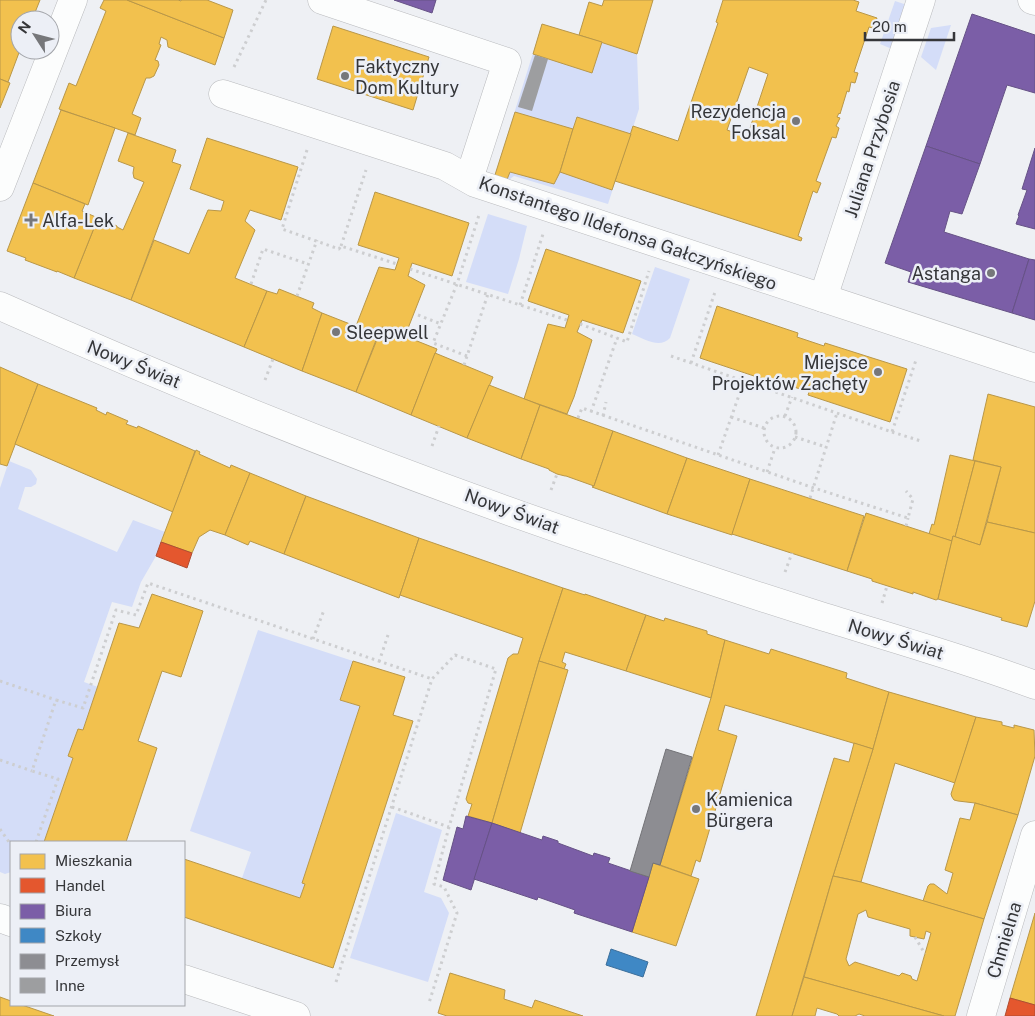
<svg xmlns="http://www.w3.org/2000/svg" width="1035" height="1016" viewBox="0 0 1035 1016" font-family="'Public Sans',sans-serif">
	<rect width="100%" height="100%" fill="#eef0f4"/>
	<g fill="#d4ddf8">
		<path d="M895,1L907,5L892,49L880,44Z"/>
		<path d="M542,24L637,54L639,109L608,204L514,176L506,182L494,178Z"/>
		<path d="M951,25L936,70L921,57L931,28Z"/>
		<path d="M488,214L527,226L519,259L508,294L466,282Z"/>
		<path d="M655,267L690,279L670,338C660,349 644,339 632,334Z"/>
		<path d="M9,461L31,470L37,479L36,484L31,487H25L18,509L117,552L133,520L165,532L156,556L141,582L132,607L112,602L84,682L98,687L83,730L78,729L69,756L73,758L44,842H11V872L5,874L0,872V488Z"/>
		<path d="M258,630L353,661L340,700L360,706L302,883L305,884L300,898L242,878L251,852L190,831Z"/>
		<path d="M396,813L442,830L424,892L441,898L449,913L428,982L350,958Z"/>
	</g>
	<g fill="#f2c14e" stroke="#b99748" fill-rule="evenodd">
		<path d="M0,0H40L32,20H20V50L8,82L0,79Z"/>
		<path d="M104,0H127L224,38L215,65L168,47L167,40L161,37L159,44L161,45L155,60L158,61L159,65L154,76L150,78H146L132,114L141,118L135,135L59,109L69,83L76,86L106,11L100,8Z"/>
		<path d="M127,0H178L181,1V0H207L233,10L224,38Z"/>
		<path d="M604,0H653L637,54L579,35L589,2L602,6Z"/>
		<path d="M723,0H853L859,2L856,11L877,18L873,28L869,27L854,72L858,73L855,83L851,82L849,92L847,91L840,114L839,113L837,117L840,118L836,126L839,128L836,138L832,137L816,181L821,183L817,193L813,191L798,236L802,238L801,241L615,181L633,126L678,141L718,23L716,22ZM749,67L768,74L747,137L727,130Z"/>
		<path d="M542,24L602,42L592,73L533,54Z"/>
		<path d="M333,26L429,57L413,110L317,79Z"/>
		<path d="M0,79L10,83L0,108Z"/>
		<path d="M61,110L115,128L88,205L33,183Z"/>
		<path d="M515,112L573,129L560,172L554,184L510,172L506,182L494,178Z"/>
		<path d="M577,117L631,134L612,190L560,172L573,129Z"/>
		<path d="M128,133L176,150L172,162L181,165L131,300L74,278L98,218L117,226V227L123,230L144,182L134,178L133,173L134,167L118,161Z"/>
		<path d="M207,138L298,167L281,220L250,210L245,221L255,230L235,278L267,291L244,347L131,300L154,240L189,254L208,210L221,211L224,201L190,189Z"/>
		<path d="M33,183L85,204L82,211L98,218L74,278L57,271V272L25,260L26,258L7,251Z"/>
		<path d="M375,192L469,223L452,276L412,263L408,276L425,285L405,336L382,327L378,335L356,326L379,267L395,270L399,258L358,245Z"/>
		<path d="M546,249L641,281L623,333L582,320L577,332L592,340L574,397L567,414L524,399L548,324L565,328L569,315L528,301Z"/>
		<path d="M279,289L314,303L312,308L322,313L302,371L244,347L267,291L277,294Z"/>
		<path d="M717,306L798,333L797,337L824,346L825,343L907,369L890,422L808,395L809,392L782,383L781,385L700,358Z"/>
		<path d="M322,313L378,335L356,392L302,371Z"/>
		<path d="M382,327L437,349L411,415L356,392Z"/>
		<path d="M435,353L493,377L467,438L411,415Z"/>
		<path d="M0,367L38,384L7,466L0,464Z"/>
		<path d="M38,384L97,408L96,410L106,415L107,412L128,421L126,424L137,428L138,426L195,451L173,512L15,444Z"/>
		<path d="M489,385L540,405L521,459L467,438Z"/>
		<path d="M988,394L1035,407V533L987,522L1001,467L973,460Z"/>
		<path d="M540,405L613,431L594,486L566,476H565L557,474L549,470V469L521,459Z"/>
		<path d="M613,431L687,458L667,514L592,487L594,486Z"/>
		<path d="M196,450L200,452L199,454L230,468L231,465L250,473L225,535L210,530L199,537L192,553L161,542Z"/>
		<path d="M950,455L975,461L955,537L953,536L952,541L929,534L932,524L934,525Z"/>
		<path d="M687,458L750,479L732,535L667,514Z"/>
		<path d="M975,461L1001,467L980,545L955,537Z"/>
		<path d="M250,473L306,496L284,554L250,541L248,545L225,535Z"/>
		<path d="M750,479L864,516L847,571L732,534Z"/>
		<path d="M306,496L419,538L399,598L284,554Z"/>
		<path d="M866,513L952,541L938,599L936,600L913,592V594L872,581V579L847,571Z"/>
		<path d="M987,522L1035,533V601L1027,627L1001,620L1002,618L938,599L953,536L980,545Z"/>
		<path d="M419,538L563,588L539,661L492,823L468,816L472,804L468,803L466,799L508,658L513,654H518L523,638L400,595Z"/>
		<path d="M563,588L585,595V594L646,615L626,671L565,652L562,662L566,664L564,669L539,661Z"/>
		<path d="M152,594L203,611L181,677L162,671L138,741L157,748L126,842H44L73,758L68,756L78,729L83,730L119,623L139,628Z"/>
		<path d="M646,615L664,621L665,618L707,631V634L725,640L711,698L626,671Z"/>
		<path d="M725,640L769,654L771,649L847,673L846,678L889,692L873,749L725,705L718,730L737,736L700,862L696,860L691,876L660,865L711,698Z"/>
		<path d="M353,661L405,677L393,715L413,721L333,968L184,917V859L300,898L305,884L302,883L360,706L340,700Z"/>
		<path d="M539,661L568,670L520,833L492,823Z"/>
		<path d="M889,692L976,717L955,783L895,763L861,882L833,876L873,749Z"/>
		<path d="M976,717L1002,722V725L1014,728V725L1034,730L1035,756L1018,815L975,803L958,801L954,800L952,797L951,794Z"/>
		<path d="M854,743L873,749L833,876L792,1016H756L834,758L849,762Z"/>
		<path d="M975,803L1018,815L984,919L923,901L928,886L930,884H934L947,894L953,873L945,870L960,818L970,820Z"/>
		<path d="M653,863L699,879L676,946L632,932Z"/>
		<path d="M833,876L861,882L984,919L955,1016H944L804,977ZM866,910L868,917L910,929V936L924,939L926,931L931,933L917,981L912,979L911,976L902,973L899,976L855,962L849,966L846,959L858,914Z"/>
		<path d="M1035,913V1005L1010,998Z"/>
		<path d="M450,973L505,990L504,999L532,1008L535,1000L583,1016H447L438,1013Z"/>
		<path d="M804,977L876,997L944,1016H865L859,1014L855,1016H839L837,1014L817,1008L815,1016H792Z"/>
		<path d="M0,997L11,1001V1005H22L54,1016H0Z"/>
	</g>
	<g fill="#e4572e" stroke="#b04d31">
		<path d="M161,542L192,553L187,568L156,556Z"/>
		<path d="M1010,998L1035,1005V1016H1005Z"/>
	</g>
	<g fill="#7b5ea7" stroke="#665286">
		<path d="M394,0H436L432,13Z"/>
		<path d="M972,14L1035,35V93L1007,85L980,164L926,146Z"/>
		<path d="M926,146L980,164L962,214L950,211L944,232L1029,259L1012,313L908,282L911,272L885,263Z"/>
		<path d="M1035,148V229L1016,224L1019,216L1018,215L1027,190L1022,189Z"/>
		<path d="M1029,259L1035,260V320L1012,313Z"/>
		<path d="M466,816L492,823L471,890L443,880L457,827L463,829Z"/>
		<path d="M492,823L542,840L543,836L558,841V843L593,856L594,853L610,858L608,863L649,877L632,932L574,913L575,910L538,897L537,900L474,879Z"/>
	</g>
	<path fill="#3f88c5" stroke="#3c6f9b" d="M611,949L648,962L643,977L606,965Z"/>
	<path fill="#8d8d92" stroke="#737377" d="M666,749L692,757L660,865L653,863L649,877L630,871Z"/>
	<path fill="#9d9ea0" d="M535,55L548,59L532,111L518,107Z"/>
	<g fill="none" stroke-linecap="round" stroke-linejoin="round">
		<defs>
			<g id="minor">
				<path d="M322,0L507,62L469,179"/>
				<path d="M1032,0L1035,1"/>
				<path d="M223,94L445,166L475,183L1035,368"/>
				<path d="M0,187L73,0"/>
				<path d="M823,298L921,0"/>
				<path d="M0,306C204,397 412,480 624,551C690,574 757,596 824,617C895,639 966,659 1035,685"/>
				<path d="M0,918L11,922"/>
				<path d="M184,979L296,1016"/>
				<path d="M981,1016L1035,835"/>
			</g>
		</defs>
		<use href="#minor" stroke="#b9babd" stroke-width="29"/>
		<g stroke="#cdced0" stroke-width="3" stroke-dasharray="2.5 4" stroke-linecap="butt">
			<path d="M234,67L266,0"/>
			<path d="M307,150L282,229L339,249L341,246L397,264"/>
			<path d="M341,246L366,170"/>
			<path d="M410,269L520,305L567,320"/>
			<path d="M251,284L263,249L308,264"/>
			<path d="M297,296L317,240"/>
			<path d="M520,305L543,234"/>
			<path d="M418,315L441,324"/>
			<path d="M580,324L627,342L649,271"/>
			<path d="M467,356L433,343L457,284L479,215"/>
			<path d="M671,356L892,432L916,360"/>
			<path d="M691,363L715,292"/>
			<path d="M464,365L488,294"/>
			<path d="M265,380L273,359"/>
			<path d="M591,412L617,338"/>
			<circle cx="780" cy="432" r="16"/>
			<path d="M603,416L606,402"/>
			<path d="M785,416L792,397"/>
			<path d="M731,417L764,428"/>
			<path d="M578,418L582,408L814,488L908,518L913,499L906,491"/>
			<path d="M892,432L921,441"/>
			<path d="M795,437L826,447"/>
			<path d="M432,446L439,426"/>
			<path d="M718,455L744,381"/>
			<path d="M767,472L775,448"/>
			<path d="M551,490L557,474"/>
			<path d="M810,498L837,413"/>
			<path d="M906,526L908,518"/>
			<path d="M785,572L792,553"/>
			<path d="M882,603L887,586"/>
			<path d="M313,639L324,610"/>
			<path d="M379,662L389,632"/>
			<path d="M0,681L56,700"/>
			<path d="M0,760L32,771"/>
			<path d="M392,807L449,827"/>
			<path d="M0,829L11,845"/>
			<path d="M36,842L58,779L32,771L56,700L83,708L116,610L136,615L148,583L432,679"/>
			<path d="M915,937L925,954"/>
			<path d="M336,982L432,679L455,655L496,669L449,827L434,884L444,887L457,913L429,1003"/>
		</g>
		<use href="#minor" stroke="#fcfdfd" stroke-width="28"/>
	</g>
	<g fill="#76777a" stroke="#eceff6" stroke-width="2">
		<circle cx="345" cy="76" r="5"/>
		<circle cx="796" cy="121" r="5"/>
		<path d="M28.5 212.5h5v5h5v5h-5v5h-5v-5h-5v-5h5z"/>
		<circle cx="991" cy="273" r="5"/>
		<circle cx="336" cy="332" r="5"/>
		<circle cx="878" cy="372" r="5"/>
		<circle cx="696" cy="809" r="5"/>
	</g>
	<g text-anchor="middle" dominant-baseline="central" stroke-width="5" stroke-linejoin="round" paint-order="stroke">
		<g font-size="18" fill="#353639" stroke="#eceff6" text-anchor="start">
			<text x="355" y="66">Faktyczny<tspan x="355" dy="21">Dom Kultury</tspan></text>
			<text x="786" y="111" text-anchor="end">Rezydencja<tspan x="786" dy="21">Foksal</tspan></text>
			<text x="42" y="220">Alfa-Lek</text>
			<text x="981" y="273" text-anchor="end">Astanga</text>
			<text x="346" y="332">Sleepwell</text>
			<text x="868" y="362" text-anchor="end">Miejsce<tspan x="868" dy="21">Projektów Zachęty</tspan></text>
			<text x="706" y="799">Kamienica<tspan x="706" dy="21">Bürgera</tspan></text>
		</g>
		<g font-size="18" fill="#353639" stroke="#eceff6">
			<text transform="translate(872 149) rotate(-72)">Juliana Przybosia</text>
			<text transform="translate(628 233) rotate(19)">Konstantego Ildefonsa Gałczyńskiego</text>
			<text transform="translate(134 364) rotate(22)">Nowy Świat</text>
			<text transform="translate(512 511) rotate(20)">Nowy Świat</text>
			<text transform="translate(896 639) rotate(17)">Nowy Świat</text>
			<text transform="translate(1004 940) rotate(-73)">Chmielna</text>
		</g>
	</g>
	<rect x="10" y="841" width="175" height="165" fill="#eceff6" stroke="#a3a5aa"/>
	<rect x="20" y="854" width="25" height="15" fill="#f2c14e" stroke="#a3a5aa"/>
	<text x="55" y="866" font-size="15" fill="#353639">Mieszkania</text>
	<rect x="20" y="878" width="25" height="15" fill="#e4572e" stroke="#a3a5aa"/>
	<text x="55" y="891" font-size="15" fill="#353639">Handel</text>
	<rect x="20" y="904" width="25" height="15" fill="#7b5ea7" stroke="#a3a5aa"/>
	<text x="55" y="916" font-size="15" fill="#353639">Biura</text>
	<rect x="20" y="928" width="25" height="15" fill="#3f88c5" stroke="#a3a5aa"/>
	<text x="55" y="941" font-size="15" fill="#353639">Szkoły</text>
	<rect x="20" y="954" width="25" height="15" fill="#8d8d92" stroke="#a3a5aa"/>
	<text x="55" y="966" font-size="15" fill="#353639">Przemysł</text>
	<rect x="20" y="978" width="25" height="15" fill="#9d9ea0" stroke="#a3a5aa"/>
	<text x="55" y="991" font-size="15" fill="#353639">Inne</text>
	<g transform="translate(35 35) rotate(306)"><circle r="24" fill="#eceff6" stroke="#a3a5aa"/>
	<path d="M0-4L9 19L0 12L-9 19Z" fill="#76777a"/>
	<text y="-8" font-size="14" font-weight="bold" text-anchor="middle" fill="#353639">N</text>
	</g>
	<path d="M865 32v8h89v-8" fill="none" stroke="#353639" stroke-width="2.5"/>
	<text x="872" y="32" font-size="15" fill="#353639" stroke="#eceff6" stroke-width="4" paint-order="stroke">20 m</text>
</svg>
